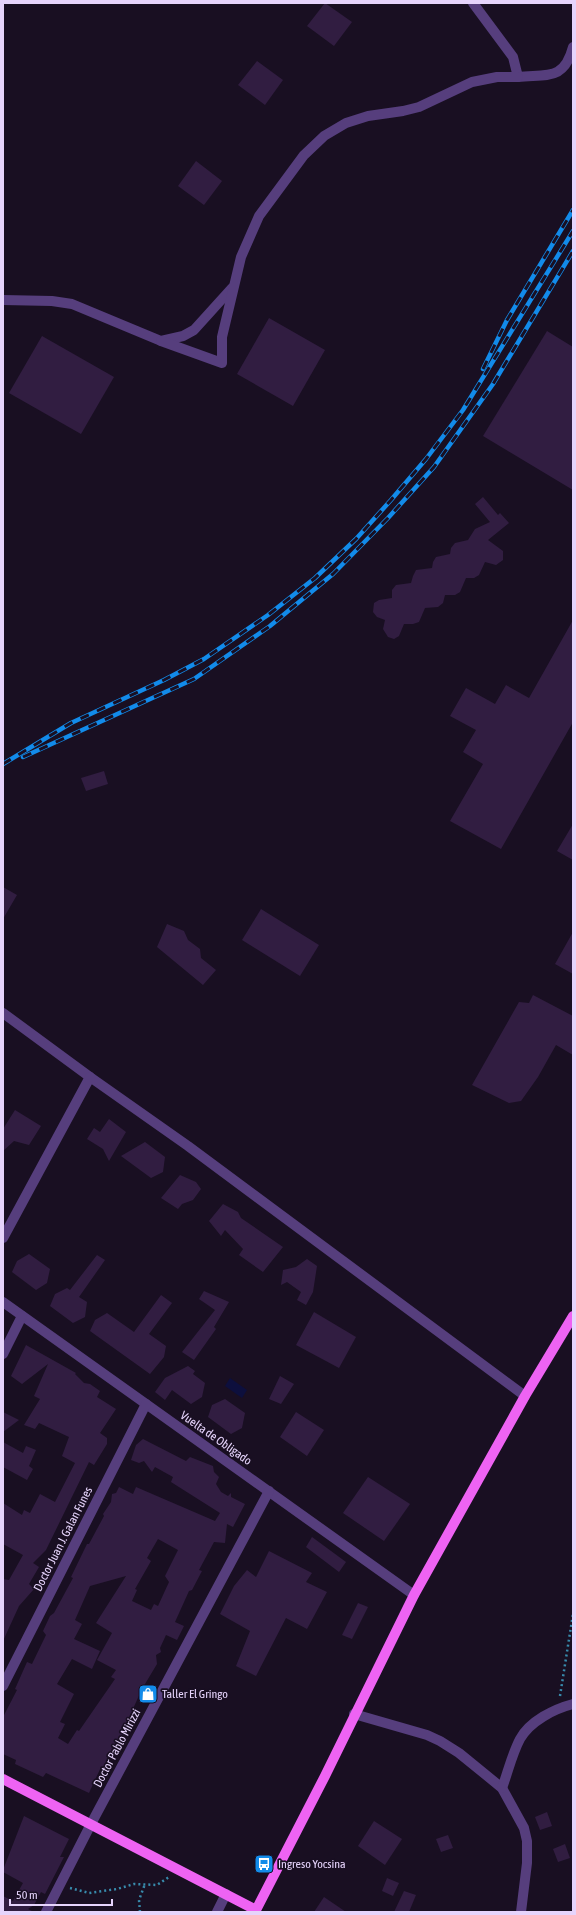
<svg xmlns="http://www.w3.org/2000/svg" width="576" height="1915" viewBox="0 0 576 1915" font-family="'Asap Condensed',sans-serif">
	<rect width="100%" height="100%" fill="#190f22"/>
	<path fill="#0d0f3d" d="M230,1378L247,1390L242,1398L225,1386Z"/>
	<g fill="#311d41" fill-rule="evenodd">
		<path d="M325,3L352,22L334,46L307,26Z"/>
		<path d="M257,61L283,80L265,105L238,85Z"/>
		<path d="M196,161L222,181L204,205L178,186Z"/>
		<path d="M269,318L325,350L293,406L237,374Z"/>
		<path d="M547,331L573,347V490L483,436Z"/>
		<path d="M42,336L114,377L81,434L9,393Z"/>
		<path d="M483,497L498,515L500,513L509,523L488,540L503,551V560L496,565L485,562L479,575L474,578H466L460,592L455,595H445L443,603L438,607L425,608L419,622L413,624H404L399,636L394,639L388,637L383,629L385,620L377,617L373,612L374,603L379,600L392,598V590L396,585L411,583L413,576L416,570L432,568L433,562L436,557L450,554L451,548L455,543L468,540L475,529L490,522L475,504Z"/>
		<path d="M573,620V722L501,849L450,821L483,764L463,752L476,730L450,716L466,688L495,704L506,685L529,698Z"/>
		<path d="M104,771L108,784L86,791L81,778Z"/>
		<path d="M573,824V860L557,851Z"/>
		<path d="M3,887L17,895L3,919Z"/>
		<path d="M261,909L319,945L300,976L242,940Z"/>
		<path d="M167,924L184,931L188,940L200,949L201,958L216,970L203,985L157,947Z"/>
		<path d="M573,932V974L555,964Z"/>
		<path d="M533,995L573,1016V1055L556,1045L538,1077L521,1101L509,1103L472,1085L519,1002L529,1003Z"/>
		<path d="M15,1110L41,1126L29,1145L14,1141L3,1151V1129Z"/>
		<path d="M109,1119L126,1132L109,1161L103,1149L87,1139L94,1128L100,1132Z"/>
		<path d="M145,1142L165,1157L163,1172L151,1178L121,1156Z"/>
		<path d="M180,1175L196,1182L201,1189L193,1200L182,1204L178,1209L161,1198Z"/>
		<path d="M223,1204L238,1212L241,1218L283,1247L263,1272L239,1255L243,1249L225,1230L221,1236L209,1221Z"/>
		<path d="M29,1254L50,1269L47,1283L36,1290L12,1272L17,1261Z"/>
		<path d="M97,1255L105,1260L79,1297L87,1302L85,1317L73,1323L50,1306L55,1294L67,1288L70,1290Z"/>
		<path d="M307,1259L317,1266L313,1292L306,1305L297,1300L301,1292L287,1282L281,1285L283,1270L296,1267Z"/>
		<path d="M204,1291L229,1302L214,1327L216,1329L194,1360L182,1352L215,1310L199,1299Z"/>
		<path d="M161,1295L172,1303L149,1334L166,1346L164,1357L150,1374L90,1331L95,1320L107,1313L134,1332Z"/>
		<path d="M314,1312L356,1337L339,1368L296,1345Z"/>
		<path d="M26,1345L76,1373L75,1374L84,1383L90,1384L100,1391L97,1397L116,1409L100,1433L107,1438V1444L94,1465L89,1462L46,1550L33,1563L39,1567L29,1584L34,1589L19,1606L3,1641V1579L9,1580L23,1555L3,1544V1503L22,1515L24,1510L30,1513L40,1494L55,1502L75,1463L62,1456L69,1437L39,1423L35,1429L24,1425L40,1399L34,1396L48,1364L22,1384L11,1376Z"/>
		<path d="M188,1366L195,1371L193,1374L205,1383L202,1397L191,1404L172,1390L165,1400L155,1392L165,1378Z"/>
		<path d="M280,1376L294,1384L281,1404L269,1399Z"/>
		<path d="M225,1399L245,1413L242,1428L231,1434L208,1417L212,1405Z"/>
		<path d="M3,1412L19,1420L3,1432Z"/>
		<path d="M296,1412L324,1430L307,1456L280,1437Z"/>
		<path d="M143,1439L186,1461L190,1457L213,1466L214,1472L219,1477L216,1484L221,1492L228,1496L231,1493V1497L245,1504L233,1527L227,1524L225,1543L214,1542L199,1570L202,1571L192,1590L189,1591L175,1622L184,1626L177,1640L166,1635L160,1648L161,1652L156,1655L157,1664L142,1689L132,1711L137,1714L105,1769L101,1767L89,1793L46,1773L43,1777L15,1764L16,1760L3,1754V1717L17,1690L15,1689L27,1662L32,1664L46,1635L43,1631L50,1616L54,1613L73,1578L71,1577L87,1544H89L104,1516L103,1514L111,1502L112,1494L116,1493L119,1487L133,1494L136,1487L215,1521L220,1513L171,1482L173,1477L155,1467L152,1472L144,1461L139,1463L131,1460L136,1445ZM158,1539L178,1550L165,1576L169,1582L158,1606L154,1604L151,1610L132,1601L137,1590L135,1589L151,1561L147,1558ZM126,1576L96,1623L112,1633L97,1660L116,1670L111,1677L115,1679L79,1731L77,1730L68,1744L58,1738L65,1724L60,1722L74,1694L57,1684L72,1659L92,1669L100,1651L74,1639L82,1624L75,1620L90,1586Z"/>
		<path d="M3,1442L23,1453L26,1446L36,1450L29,1466L33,1469L27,1480L3,1467Z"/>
		<path d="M368,1477L410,1504L384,1541L343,1513Z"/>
		<path d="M312,1537L346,1562L339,1572L306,1547Z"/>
		<path d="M269,1551L312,1573L306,1582L327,1592L307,1629L286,1618L256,1676L236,1666L250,1631L220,1614L234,1586L247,1570L256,1577Z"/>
		<path d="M358,1603L368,1607L352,1639L342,1635Z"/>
		<path d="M547,1812L552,1826L540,1830L535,1817Z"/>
		<path d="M24,1816L69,1839L60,1857H64L45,1894L41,1892L34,1905L28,1909L34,1912H3V1896L13,1901L23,1883L3,1872V1870Z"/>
		<path d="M374,1821L402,1839L385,1865L358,1846Z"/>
		<path d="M448,1835L453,1848L441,1852L436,1839Z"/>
		<path d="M565,1844L570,1858L558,1862L553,1849Z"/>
		<path d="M387,1878L399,1883L393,1896L382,1891Z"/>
		<path d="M404,1891L416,1895L409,1912H394Z"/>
		<path d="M324,1897L346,1912H314Z"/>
	</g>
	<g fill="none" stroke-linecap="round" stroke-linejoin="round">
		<g stroke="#388bac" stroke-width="2.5" stroke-dasharray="2 3" stroke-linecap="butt">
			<path d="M560,1696L573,1614"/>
			<path d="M70,1888L89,1893L117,1889L134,1884L157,1885L169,1877"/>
			<path d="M140,1912L139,1900L145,1884"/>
		</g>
		<g stroke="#563e7d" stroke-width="10">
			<path d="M473,3L513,57L518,77C547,74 564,81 573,47"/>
			<path d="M3,300L52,301L72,304L161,341L183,336L194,330L232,288"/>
			<path d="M161,341L222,363V337L241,257L259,216L304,155L324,136L346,123L368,116L403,111L419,107L472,82L497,77H518"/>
			<path d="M3,1013L90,1077"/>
			<path d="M3,1238L90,1077L188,1146L525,1396"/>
			<path d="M3,1302L414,1595"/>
			<path d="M3,1354L22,1316"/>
			<path d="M3,1686L146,1404"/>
			<path d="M354,1714L427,1735L440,1741L459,1753L502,1788L524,1828L527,1841V1863L521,1912"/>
			<path d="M502,1788C508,1772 512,1754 520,1739C530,1721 554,1709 573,1704"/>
			<path d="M46,1912L91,1824L269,1491"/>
			<path d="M217,1912L226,1894"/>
		</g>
		<g stroke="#ee63f3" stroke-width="10">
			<path d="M3,1779L256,1910"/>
			<path d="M255,1912L325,1776L414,1595L525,1396L573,1316"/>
		</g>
		<defs>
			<g id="rail">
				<path d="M483,369L507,320L573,210"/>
				<path d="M23,757L194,679L270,626L333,574L388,518L434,467L493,384L573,251"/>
				<path d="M3,764L71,723L164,680L204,659L268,615L315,578L356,539L391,500L426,459L463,410L573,231"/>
			</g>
		</defs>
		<use href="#rail" stroke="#128bea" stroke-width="4.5"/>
		<use href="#rail" stroke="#190f22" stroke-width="3" stroke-dasharray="9" stroke-linecap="butt"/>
	</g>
	<defs>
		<symbol id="shop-square" viewBox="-11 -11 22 22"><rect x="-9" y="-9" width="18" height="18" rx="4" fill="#128bea" stroke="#190f22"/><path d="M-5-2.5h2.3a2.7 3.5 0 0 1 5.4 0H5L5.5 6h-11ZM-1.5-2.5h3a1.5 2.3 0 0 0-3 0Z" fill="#fff"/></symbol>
		<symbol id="bus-square" viewBox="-11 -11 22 22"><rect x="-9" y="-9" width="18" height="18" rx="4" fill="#128bea" stroke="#190f22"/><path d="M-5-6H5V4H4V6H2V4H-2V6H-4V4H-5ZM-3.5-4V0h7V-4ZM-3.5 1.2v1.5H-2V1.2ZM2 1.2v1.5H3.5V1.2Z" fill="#fff"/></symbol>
	</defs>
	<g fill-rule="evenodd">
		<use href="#shop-square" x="137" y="1683" width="22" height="22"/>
		<use href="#bus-square" x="253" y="1853" width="22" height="22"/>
	</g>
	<g text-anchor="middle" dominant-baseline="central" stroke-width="3.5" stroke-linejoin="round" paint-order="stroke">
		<g font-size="12" fill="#e6d4fc" stroke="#190f22">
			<text transform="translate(216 1438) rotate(35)">Vuelta de Obligado</text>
			<text transform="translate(63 1539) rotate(-63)">Doctor Juan J. Galan Funes</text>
			<text transform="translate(117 1748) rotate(-62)">Doctor Pablo Mirizzi</text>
		</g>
		<g font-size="12" fill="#e6d4fc" stroke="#190f22" text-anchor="start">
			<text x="162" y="1694">Taller El Gringo</text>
			<text x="278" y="1864">Ingreso Yocsina</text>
		</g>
	</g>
	<rect width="576" height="1915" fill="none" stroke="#e6d4fc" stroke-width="8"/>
	<path d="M10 1899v6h102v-6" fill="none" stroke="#e6d4fc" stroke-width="2"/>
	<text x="16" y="1899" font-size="12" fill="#e6d4fc" stroke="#190f22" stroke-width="3" paint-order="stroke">50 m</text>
</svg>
